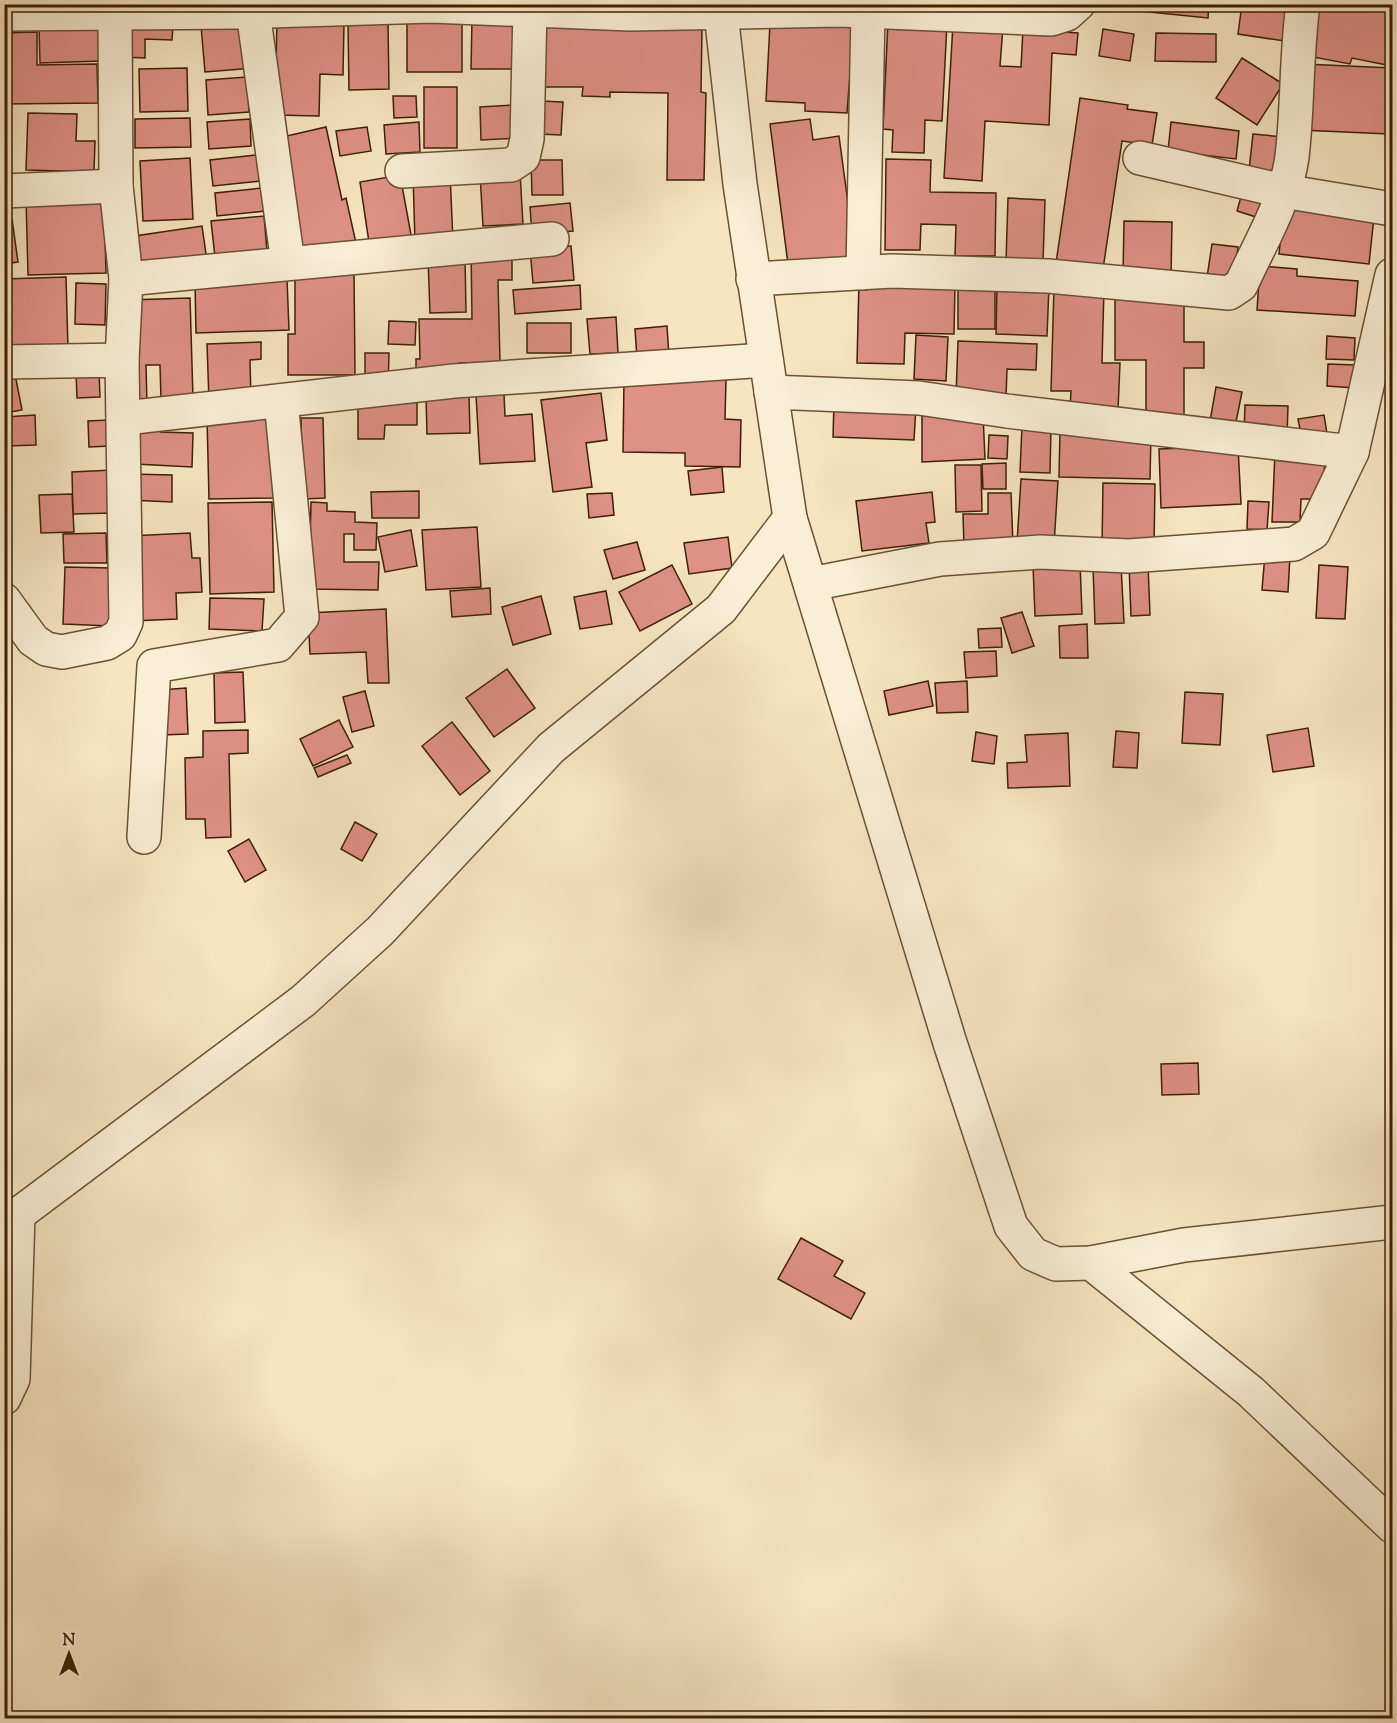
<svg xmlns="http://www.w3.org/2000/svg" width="1397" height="1723" viewBox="0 0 1397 1723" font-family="'Sorts Mill Goudy',serif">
	<rect width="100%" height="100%" fill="#f6e5c0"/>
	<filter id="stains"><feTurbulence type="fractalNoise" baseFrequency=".00333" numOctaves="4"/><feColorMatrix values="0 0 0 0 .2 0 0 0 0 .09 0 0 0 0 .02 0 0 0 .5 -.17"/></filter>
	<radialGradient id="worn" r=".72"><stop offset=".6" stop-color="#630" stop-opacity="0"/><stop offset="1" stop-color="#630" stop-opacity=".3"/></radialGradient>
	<g fill="#df9087" stroke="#3d2003" stroke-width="1.5">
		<path d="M1111,4H1209L1208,18L1110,8Z"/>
		<path d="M1242,4L1297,6L1291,42L1238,34Z"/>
		<path d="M1309,4H1392V66L1352,58L1350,64L1313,57L1317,36L1303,33Z"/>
		<path d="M277,18L344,23L343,75L320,74L319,116L275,115Z"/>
		<rect x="407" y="19" width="55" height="53"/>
		<path d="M472,19L514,20V69H471Z"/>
		<path d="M888,21L947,23L942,121L925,120L924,153L892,152L893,130L883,129Z"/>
		<path d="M249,22L254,68L205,72L201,26Z"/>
		<path d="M124,23L173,25L172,40L145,39V58L123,57Z"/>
		<path d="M388,23L389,89L349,90L348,24Z"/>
		<path d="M770,23L859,27L857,74H850L847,113L805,111V103L766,101Z"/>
		<path d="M101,24L102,61L40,63L39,27Z"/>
		<path d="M953,24L1003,27L1000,66L1021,67L1023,29L1078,33L1076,55L1052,53L1049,125L985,121L982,181L944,178Z"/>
		<path d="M543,27L702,29L701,92L706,93L704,180H667L668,93L610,92V97L582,96L583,87H542Z"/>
		<path d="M1103,29L1134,34L1130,61L1099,56Z"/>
		<path d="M37,32V65L97,64L98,103L4,104V33Z"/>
		<path d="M1156,33L1216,34V62L1155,61Z"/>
		<path d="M1242,58L1283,84L1257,125L1216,98Z"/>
		<path d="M1304,64L1392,68L1389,134L1300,130Z"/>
		<path d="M187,68L188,111L140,112L139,69Z"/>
		<path d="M247,77L249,112L208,115L206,80Z"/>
		<rect x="424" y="87" width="33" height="61"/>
		<path d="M393,96H416L417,117L394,118Z"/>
		<path d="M1080,98L1128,105L1127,109L1157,113L1152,145L1122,141L1102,276L1055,270Z"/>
		<path d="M540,101L563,102L561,135L538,134Z"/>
		<path d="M516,105L518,138L481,140L480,107Z"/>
		<path d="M28,113L77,114L76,141H95L94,172L26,170Z"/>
		<path d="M190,118L191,147L135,148V119Z"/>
		<path d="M250,119L251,146L209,149L207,122Z"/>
		<path d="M810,119L813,140L839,136L856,263L789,272L770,124Z"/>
		<path d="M419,122L420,152L386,154L384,125Z"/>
		<path d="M1171,122L1239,131L1236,159L1168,151Z"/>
		<path d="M326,127L342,200L346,198L356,243L304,255L278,138Z"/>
		<path d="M367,127L371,151L340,156L336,131Z"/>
		<path d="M1253,134L1284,137L1282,172L1249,170Z"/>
		<path d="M257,155L260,181L213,186L210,160Z"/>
		<path d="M190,158L193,219L143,221L140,161Z"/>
		<path d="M886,159L931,160L930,192L996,193L995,256H955L956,225L921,224L920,250H885Z"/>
		<path d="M531,160H562L563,195H532Z"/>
		<path d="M520,172L523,224L483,226L480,174Z"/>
		<path d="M450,173L453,241L415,242L413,175Z"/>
		<path d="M400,175L412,240L370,249L360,182Z"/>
		<path d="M1244,186L1264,191L1256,217L1237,211Z"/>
		<path d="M262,188L265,211L217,216L215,193Z"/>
		<path d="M104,197L106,273L28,275L26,199Z"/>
		<path d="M1008,198L1045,200L1043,263L1006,261Z"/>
		<path d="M570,203L573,231L532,235L530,207Z"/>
		<path d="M1284,207L1374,217L1369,264L1279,254Z"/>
		<path d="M264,216L267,251L215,257L211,221Z"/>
		<path d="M12,219L18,262L4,264V220Z"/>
		<path d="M1124,221L1172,222L1171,276H1123Z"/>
		<path d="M202,226L207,261L140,271L135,236Z"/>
		<path d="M1212,244L1238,247L1233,287L1206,284Z"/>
		<path d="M571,246L574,280L533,283L530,249Z"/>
		<path d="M512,247V280H498L500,362L459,363V373L416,374V359H420L419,319H472L471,248Z"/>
		<path d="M465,257L466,312L430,313L428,258Z"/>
		<path d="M1260,266L1297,269V276L1358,281L1355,316L1257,310Z"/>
		<path d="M295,271H354L355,375H288V334H295Z"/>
		<path d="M66,277L68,349L4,350V279Z"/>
		<path d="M287,279L289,330L196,333L195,282Z"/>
		<path d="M859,281L955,284L954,334L905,333L904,364L857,363Z"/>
		<path d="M76,283L106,284L105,325L75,324Z"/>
		<rect x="958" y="283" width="37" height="46"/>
		<path d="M580,285L581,309L515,314L513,290Z"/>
		<path d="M997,285L1049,286L1047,336L996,334Z"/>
		<path d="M1054,287L1104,288L1102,363H1120L1118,410L1070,409L1071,391H1051Z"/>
		<path d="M1115,291H1184V342H1204V368H1184V421H1146V360H1115Z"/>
		<path d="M190,298L193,398L161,399L160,365H146L147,405H132L128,300Z"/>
		<path d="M616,317L618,353L590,354L587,319Z"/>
		<path d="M389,321L416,322L415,345L388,344Z"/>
		<rect x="527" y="323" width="44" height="30"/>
		<path d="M667,326L669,357L637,359L635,329Z"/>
		<path d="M916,335L948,337L946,381L914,379Z"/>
		<path d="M1327,336L1355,338L1354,360L1326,359Z"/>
		<path d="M958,341L1037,344L1036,370L1007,369L1006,398L956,396Z"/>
		<path d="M261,342V359L250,360L251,400L209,401L207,344Z"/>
		<path d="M365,353H389L388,386H365Z"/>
		<path d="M1328,364L1356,365L1355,388L1327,386Z"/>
		<path d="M14,369L22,410L4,413V370Z"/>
		<path d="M99,372L100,397L77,398L76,373Z"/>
		<path d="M624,379L726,380L725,419L741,420L740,467L685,466V453L623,452Z"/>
		<path d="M1216,387L1242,392L1234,432L1209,427Z"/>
		<path d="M601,393L607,440L586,443L592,487L553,492L541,400Z"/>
		<path d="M504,394L505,416L532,414L535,461L480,464L476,395Z"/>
		<path d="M469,395L470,433L427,434L426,396Z"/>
		<path d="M358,401L417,402V425H385L384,439H358Z"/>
		<path d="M834,403L916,406L914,440L833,437Z"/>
		<path d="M1245,405L1288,406L1287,436L1244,435Z"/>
		<path d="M983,414L985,459L922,462V416Z"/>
		<path d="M35,415L36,445L7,446L5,417Z"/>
		<path d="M1324,415L1328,440L1303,444L1298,419Z"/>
		<path d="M273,417L275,498L209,499L207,418Z"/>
		<path d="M301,418H323L325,498L303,499Z"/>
		<path d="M109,420L110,446L89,447L88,421Z"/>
		<path d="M137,421H162L161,432L193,433L192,467L135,464Z"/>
		<path d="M1022,426L1051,427L1050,473L1020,472Z"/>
		<path d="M1060,431L1151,434L1150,479L1059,477Z"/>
		<path d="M989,435L1008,436L1007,459L988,458Z"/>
		<path d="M1238,446L1241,504L1161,508L1159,449Z"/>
		<path d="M1275,452L1325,454L1323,499H1301L1300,522H1272Z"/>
		<path d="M1006,463V489H983L982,464Z"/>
		<path d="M955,465H981L982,511L956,512Z"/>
		<path d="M722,467L724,492L691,495L688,471Z"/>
		<path d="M112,470L113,513L73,514L72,472Z"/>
		<path d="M130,474L172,475V502L129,500Z"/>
		<path d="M1021,479L1058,481L1054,545L1017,543Z"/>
		<path d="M1103,483L1155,484L1154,547L1102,546Z"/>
		<path d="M419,491V518H372L371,492Z"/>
		<path d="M932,492L935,522L926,523L929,543L862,551L856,501Z"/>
		<path d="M612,493L614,515L589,518L587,494Z"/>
		<path d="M988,493H1011L1013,545L964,547L963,514H988Z"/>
		<path d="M72,494L74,532L41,533L39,495Z"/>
		<path d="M1248,501L1269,502L1267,530L1247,529Z"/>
		<path d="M272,502L274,592L210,594L208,503Z"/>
		<path d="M311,502L327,503V511L355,512V522L377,523L376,550H354V534H344V562H379L378,590L309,589Z"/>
		<path d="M477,527L481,587L426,590L422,530Z"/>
		<path d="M411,530L417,566L385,572L378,537Z"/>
		<path d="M106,533L107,563H64L63,534Z"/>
		<path d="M190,533L192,558H200L202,592L176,593L177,619L133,621L129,536Z"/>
		<path d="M728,537L732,568L689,574L684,543Z"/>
		<path d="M637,542L645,570L613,579L604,550Z"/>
		<path d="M1265,554L1290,555L1288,592L1262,590Z"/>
		<path d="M1080,563L1082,614L1035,616L1033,565Z"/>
		<path d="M1129,564H1148L1150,615L1131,616Z"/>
		<path d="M672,565L692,604L640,631L619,592Z"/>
		<path d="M1121,565L1124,623L1095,624L1093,567Z"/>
		<path d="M1319,565L1348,567L1345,619L1316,618Z"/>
		<path d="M65,567L112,568L111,626L63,624Z"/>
		<path d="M490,588L491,614L452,617L450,591Z"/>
		<path d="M606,591L612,624L580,629L574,597Z"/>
		<path d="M541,596L551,634L513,645L502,607Z"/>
		<path d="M210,598L264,599L262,631L209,629Z"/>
		<path d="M386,609L389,683H368L366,652L310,654L308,613Z"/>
		<path d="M1022,612L1034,646L1012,653L1001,618Z"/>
		<path d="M1087,624L1088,658H1060L1059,626Z"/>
		<path d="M1001,628L1002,647L979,648L978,629Z"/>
		<path d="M996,651L997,676L966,678L964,652Z"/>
		<path d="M507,669L535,708L494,737L466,698Z"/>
		<path d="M243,672L245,722L215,723L214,673Z"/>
		<path d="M928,681L933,706L889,715L884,691Z"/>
		<path d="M967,681L968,712L937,713L935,683Z"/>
		<path d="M186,688L188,734L162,735L160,690Z"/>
		<path d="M365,691L374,726L352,732L343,697Z"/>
		<path d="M1185,692L1223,694L1220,745L1182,743Z"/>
		<path d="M339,720L353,747L313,766L300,739Z"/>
		<path d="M452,722L490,771L460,795L422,746Z"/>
		<path d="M1308,728L1314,766L1273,772L1267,735Z"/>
		<path d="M248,730V753L229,754L231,837L206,838L205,819H186L185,758L203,757V731Z"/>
		<path d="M1116,731L1139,733L1137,768L1113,767Z"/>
		<path d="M976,732L997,736L994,764L972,761Z"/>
		<path d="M1068,733L1070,786L1008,788L1007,763L1027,762L1025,735Z"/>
		<path d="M347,755L351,763L318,777L314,768Z"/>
		<path d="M355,822L377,834L362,861L341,849Z"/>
		<path d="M249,839L266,870L245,882L228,851Z"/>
		<path d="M1198,1063L1199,1094L1162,1095L1161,1064Z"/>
		<path d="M801,1238L843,1261L834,1276L865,1293L851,1319L778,1279Z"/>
	</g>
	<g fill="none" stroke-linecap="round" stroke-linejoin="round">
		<defs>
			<g id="minor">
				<path d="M253,12L288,263"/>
				<path d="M4,14L241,12L431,6L630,14L839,10L1051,19L1067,14L1078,4"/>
				<path d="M115,14L116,186L126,279L122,360"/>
				<path d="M1140,158L1283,191L1392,209"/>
				<path d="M402,171L511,165L523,157L527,139L530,9"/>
				<path d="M4,191L116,186"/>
				<path d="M863,273L868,11"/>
				<path d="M126,279L552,239"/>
				<path d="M753,279L892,271L1048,276L1229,293L1241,285C1259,245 1286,201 1292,157C1298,106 1296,55 1303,4"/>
				<path d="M4,362L122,360L126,622L120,635L107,643L62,652L46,649L33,640L4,600"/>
				<path d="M771,392L919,398L1007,411L1352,452"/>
				<path d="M125,418L454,381L766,360"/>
				<path d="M790,518L950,1043L1011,1226L1033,1254L1056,1264L1091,1263L1184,1245L1392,1222"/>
				<path d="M811,584L940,559L1040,552L1129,556L1294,544L1313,533L1352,452L1392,275"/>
				<path d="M144,837L154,666L278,645L302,617L281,401"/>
				<path d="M4,1225L303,1001L380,931L551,748L721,609L790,518L740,184L720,4"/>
				<path d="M1091,1263L1251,1392L1392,1526"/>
				<path d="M4,1398L13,1379L18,1214"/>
			</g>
		</defs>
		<use href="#minor" stroke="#6b5132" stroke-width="36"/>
		<use href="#minor" stroke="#f9eed6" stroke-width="33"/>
	</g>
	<rect width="1397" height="1723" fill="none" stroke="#f6e5c0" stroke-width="24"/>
	<rect x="6" y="6" width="1385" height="1711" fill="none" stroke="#3d2003" stroke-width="3"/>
	<rect x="12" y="12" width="1373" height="1699" fill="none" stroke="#3d2003" stroke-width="1.5"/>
	<g transform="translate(69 1654)" stroke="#f9eed6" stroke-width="4.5" paint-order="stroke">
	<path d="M0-4.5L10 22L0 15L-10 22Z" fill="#3d2003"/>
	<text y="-9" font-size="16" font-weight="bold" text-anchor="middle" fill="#3d2003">N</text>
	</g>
	<rect width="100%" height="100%" filter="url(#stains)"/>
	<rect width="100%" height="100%" fill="url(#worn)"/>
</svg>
